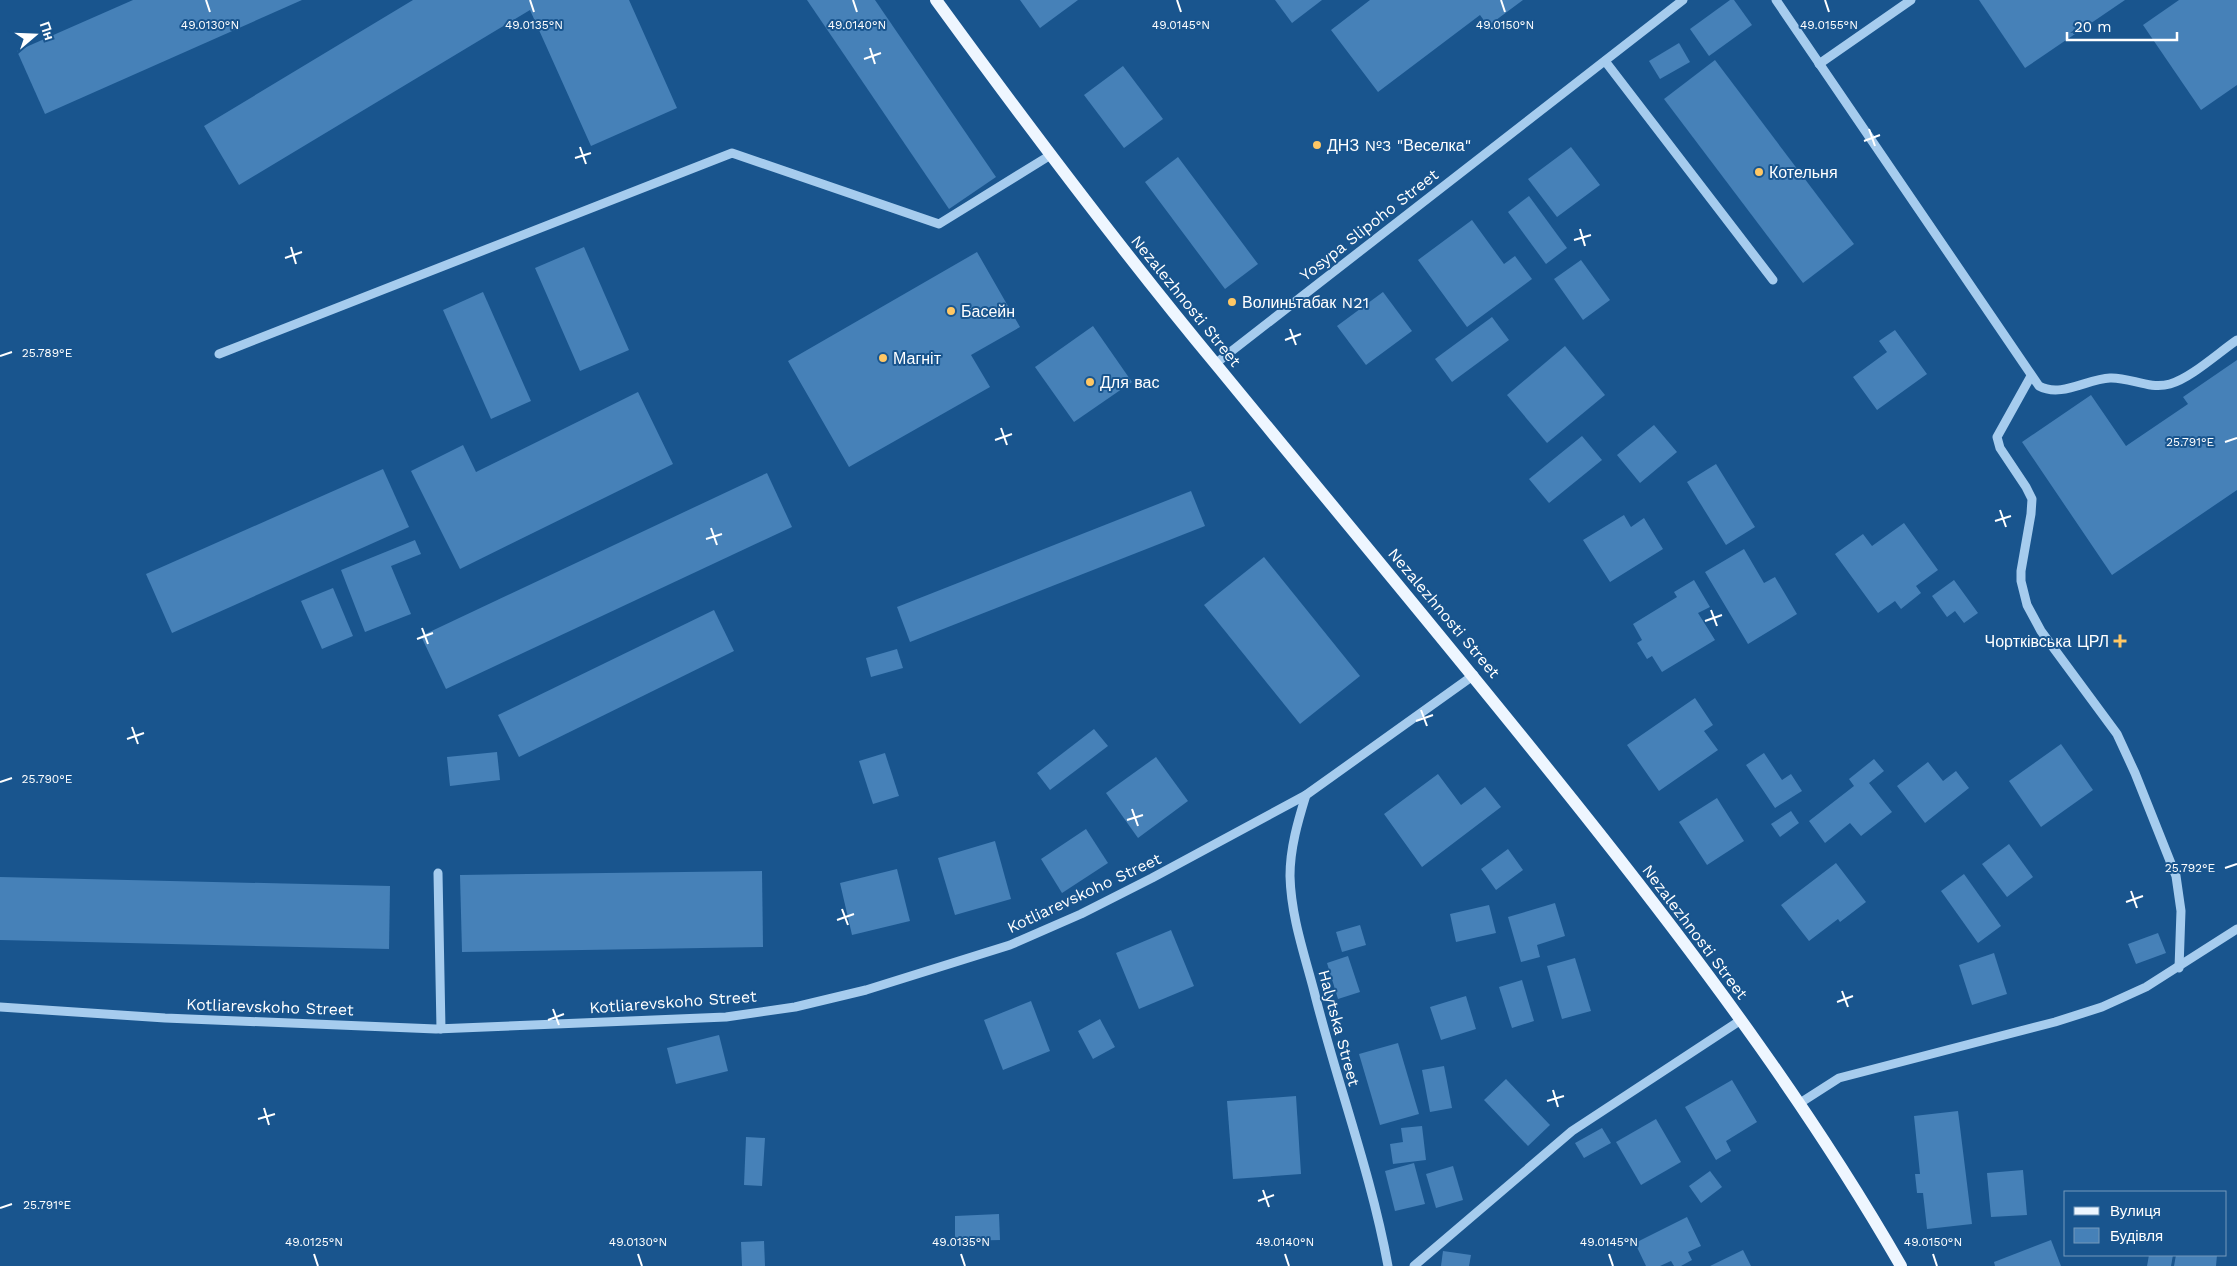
<svg xmlns="http://www.w3.org/2000/svg" width="2237" height="1266" viewBox="0 0 2237 1266" font-family="'Work Sans',sans-serif">
	<rect width="100%" height="100%" fill="#19558e"/>
	<g fill="#4681b8">
		<path d="M133,0H302L45,114L17,51Z"/>
		<path d="M413,0H629L677,108L591,146L530,10L239,185L204,126Z"/>
		<path d="M807,0H875L996,177L949,209Z"/>
		<path d="M1020,0H1078L1040,28Z"/>
		<path d="M1275,0H1322L1292,23Z"/>
		<path d="M1370,0H1523L1488,26L1480,15L1378,92L1331,30Z"/>
		<path d="M1730,0H1734L1752,25L1709,56L1690,29Z"/>
		<path d="M1979,0H2125L2025,68Z"/>
		<path d="M2179,0H2237V85L2201,110L2143,25Z"/>
		<path d="M1679,43L1690,62L1660,79L1649,61Z"/>
		<path d="M1715,60L1854,244L1803,283L1664,99Z"/>
		<path d="M1123,66L1163,119L1124,148L1084,95Z"/>
		<path d="M1571,147L1600,185L1557,217L1528,179Z"/>
		<path d="M1178,157L1258,264L1225,289L1145,182Z"/>
		<path d="M1529,196L1567,248L1546,264L1508,212Z"/>
		<path d="M1472,220L1504,264L1515,256L1532,279L1467,327L1418,260Z"/>
		<path d="M584,247L629,350L580,371L535,268Z"/>
		<path d="M977,252L1020,327L971,355L990,387L849,467L788,361Z"/>
		<path d="M1581,260L1610,300L1583,320L1554,279Z"/>
		<path d="M483,292L531,401L491,419L443,310Z"/>
		<path d="M1383,292L1412,331L1366,365L1337,326Z"/>
		<path d="M1492,317L1509,340L1452,382L1435,359Z"/>
		<path d="M1093,326L1132,382L1074,422L1035,367Z"/>
		<path d="M1895,330L1927,374L1877,410L1853,377L1887,352L1879,341Z"/>
		<path d="M1565,346L1605,395L1547,443L1507,395Z"/>
		<path d="M2237,360V490L2112,575L2022,442L2091,395L2126,446L2188,404L2183,397Z"/>
		<path d="M638,392L673,464L460,569L411,471L463,445L476,472Z"/>
		<path d="M1654,425L1677,452L1640,483L1617,455Z"/>
		<path d="M1582,436L1602,460L1549,503L1529,479Z"/>
		<path d="M1716,464L1755,527L1726,545L1687,482Z"/>
		<path d="M383,469L409,527L172,633L146,574Z"/>
		<path d="M767,473L792,527L446,689L421,636Z"/>
		<path d="M1191,491L1205,526L910,642L897,607Z"/>
		<path d="M1624,515L1631,527L1644,518L1663,549L1610,582L1583,540Z"/>
		<path d="M1904,523L1938,570L1916,586L1921,593L1901,609L1895,601L1878,613L1835,554L1863,534L1872,546Z"/>
		<path d="M415,540L421,554L391,566L411,614L365,632L341,570Z"/>
		<path d="M1744,549L1764,583L1775,577L1797,614L1748,644L1705,572Z"/>
		<path d="M1264,557L1360,676L1300,724L1204,605Z"/>
		<path d="M1694,580L1710,607L1698,613L1715,640L1662,672L1652,656L1647,659L1637,643L1642,640L1633,624L1677,597L1674,592Z"/>
		<path d="M1954,580L1978,613L1964,623L1955,611L1947,617L1932,596Z"/>
		<path d="M333,588L353,636L322,649L301,601Z"/>
		<path d="M714,610L734,651L519,757L498,715Z"/>
		<path d="M897,649L903,668L871,677L866,658Z"/>
		<path d="M1695,698L1713,725L1704,731L1718,750L1659,791L1627,745Z"/>
		<path d="M1094,729L1108,746L1050,790L1037,773Z"/>
		<path d="M2061,744L2093,790L2041,827L2009,781Z"/>
		<path d="M497,752L500,780L450,786L447,757Z"/>
		<path d="M885,753L899,796L873,804L859,761Z"/>
		<path d="M1764,753L1782,780L1791,774L1802,791L1775,808L1746,765Z"/>
		<path d="M1156,757L1188,801L1138,838L1106,793Z"/>
		<path d="M1874,759L1884,771L1869,783L1892,812L1861,836L1850,823L1825,843L1809,821L1854,786L1849,779Z"/>
		<path d="M1928,762L1943,781L1956,771L1969,788L1925,823L1897,786Z"/>
		<path d="M1438,774L1461,805L1485,787L1501,807L1422,867L1384,814Z"/>
		<path d="M1717,798L1744,841L1707,865L1679,822Z"/>
		<path d="M1791,811L1799,823L1780,837L1771,824Z"/>
		<path d="M1086,829L1108,863L1062,893L1041,859Z"/>
		<path d="M995,841L1011,899L955,915L938,858Z"/>
		<path d="M2009,844L2033,877L2007,897L1982,864Z"/>
		<path d="M1508,849L1523,870L1496,890L1481,869Z"/>
		<path d="M1836,863L1866,902L1840,922L1838,919L1809,941L1781,905Z"/>
		<path d="M897,869L910,921L852,935L840,883Z"/>
		<path d="M762,871L763,947L462,952L460,875Z"/>
		<path d="M1964,874L2001,926L1978,943L1941,891Z"/>
		<path d="M0,877L390,886L389,949L0,940Z"/>
		<path d="M1555,903L1565,936L1537,945L1540,957L1521,962L1508,917Z"/>
		<path d="M1489,905L1496,933L1456,942L1450,914Z"/>
		<path d="M1360,925L1366,945L1342,952L1336,932Z"/>
		<path d="M1171,930L1194,986L1139,1009L1116,953Z"/>
		<path d="M2158,933L2166,953L2136,964L2128,944Z"/>
		<path d="M1994,953L2007,994L1972,1005L1959,965Z"/>
		<path d="M1348,956L1360,992L1338,999L1327,963Z"/>
		<path d="M1575,958L1591,1011L1562,1019L1547,966Z"/>
		<path d="M1522,980L1534,1021L1512,1028L1499,987Z"/>
		<path d="M1466,996L1476,1029L1441,1040L1430,1007Z"/>
		<path d="M1031,1001L1050,1051L1003,1070L984,1020Z"/>
		<path d="M1100,1019L1115,1047L1093,1059L1078,1031Z"/>
		<path d="M719,1035L728,1071L676,1084L667,1048Z"/>
		<path d="M1398,1043L1419,1114L1380,1125L1359,1054Z"/>
		<path d="M1444,1066L1452,1108L1430,1112L1422,1070Z"/>
		<path d="M1506,1079L1550,1125L1528,1146L1484,1100Z"/>
		<path d="M1732,1080L1757,1122L1726,1141L1731,1151L1716,1160L1685,1107Z"/>
		<path d="M1296,1096L1301,1174L1233,1179L1227,1101Z"/>
		<path d="M1958,1111L1972,1224L1927,1229L1923,1193H1917L1915,1174H1920L1914,1116Z"/>
		<path d="M1656,1119L1681,1162L1641,1185L1616,1142Z"/>
		<path d="M1422,1126L1426,1160L1393,1164L1390,1144L1403,1142L1401,1128Z"/>
		<path d="M1602,1128L1611,1143L1584,1158L1575,1143Z"/>
		<path d="M746,1137L765,1138L762,1186L744,1185Z"/>
		<path d="M1414,1163L1425,1204L1395,1211L1385,1171Z"/>
		<path d="M1453,1166L1463,1200L1436,1208L1426,1174Z"/>
		<path d="M2023,1170L2027,1215L1991,1217L1987,1173Z"/>
		<path d="M1710,1171L1722,1187L1701,1203L1689,1186Z"/>
		<path d="M999,1214L1000,1240L955,1241V1216Z"/>
		<path d="M1687,1217L1701,1246L1688,1252L1692,1260L1681,1266H1674L1671,1261L1660,1266H1646L1635,1243Z"/>
		<path d="M2051,1240L2061,1266H1995L1994,1262Z"/>
		<path d="M764,1241L765,1266H742L741,1242Z"/>
		<path d="M1743,1250L1751,1266H1710Z"/>
		<path d="M1443,1251L1471,1255L1469,1266H1441Z"/>
		<path d="M2149,1255H2173L2171,1266H2147Z"/>
		<path d="M2176,1255H2217L2216,1266H2174Z"/>
	</g>
	<g fill="none" stroke-linecap="round" stroke-linejoin="round">
		<g stroke="#a6ccee" stroke-width="9">
			<path d="M1776,0L2039,386C2061,398 2087,379 2110,378C2130,377 2149,390 2170,384C2191,378 2218,353 2237,340"/>
			<path d="M1605,61L1773,280"/>
			<path d="M1819,64L1911,0"/>
			<path d="M219,354L732,153L939,224L1049,156"/>
			<path d="M1215,364L1683,0"/>
			<path d="M2031,376L1997,437L2000,448L2026,487L2032,499L2031,514L2021,571V581L2027,605L2041,631L2117,734L2135,773L2176,876L2181,911L2179,968"/>
			<path d="M1306,795C1298,821 1290,848 1290,876C1291,916 1304,953 1314,991C1337,1083 1371,1173 1388,1266"/>
			<path d="M438,873L441,1029"/>
			<path d="M0,1007L165,1018L436,1029L726,1017L795,1007L866,990L1010,945L1081,914L1152,878L1306,795L1474,675"/>
			<path d="M1800,1103L1839,1078L2055,1022L2102,1007L2146,987L2237,929"/>
			<path d="M1414,1266L1572,1131L1741,1020"/>
		</g>
		<path stroke="#eef6ff" stroke-width="12" d="M936,0C1027,125 1120,249 1219,368C1346,523 1475,676 1599,833C1708,971 1813,1113 1901,1266"/>
	</g>
	<path fill="none" stroke="#fff" stroke-width="2" d="M206,0L210,12M530,0L534,12M853,0L857,12M1177,0L1181,12M1501,0L1505,12M1825,0L1829,12M870,48L875,64M864,59L881,53M1869,129L1875,146M1864,141L1880,135M580,147L586,164M575,158L591,153M1580,229L1585,246M1574,240L1591,235M291,247L296,264M285,258L302,252M1290,329L1296,345M1285,340L1301,334M0,356L12,352M1001,428L1007,445M995,440L1012,434M2225,442L2237,438M2000,510L2006,527M1995,521L2011,516M711,528L717,545M706,539L722,534M1711,610L1717,626M1705,621L1722,615M422,628L428,644M417,639L433,633M1421,710L1427,726M1416,721L1433,715M132,727L138,744M127,739L144,733M0,782L12,778M1132,809L1138,826M1127,820L1143,815M2225,868L2237,864M2131,891L2137,908M2126,902L2143,896M842,909L848,925M837,920L854,914M1842,991L1848,1007M1837,1002L1853,996M553,1009L559,1025M548,1020L564,1014M1553,1090L1558,1107M1547,1101L1564,1096M264,1108L269,1125M258,1119L275,1114M1263,1190L1269,1207M1258,1201L1274,1195M0,1208L12,1204M314,1254L318,1266M638,1254L642,1266M961,1254L965,1266M1285,1254L1289,1266M1609,1254L1613,1266M1933,1254L1937,1266"/>
	<g fill="#ffc764" stroke="#19558e" stroke-width="2">
		<circle cx="1317" cy="145" r="5"/>
		<circle cx="1759" cy="172" r="5"/>
		<circle cx="1232" cy="302" r="5"/>
		<circle cx="951" cy="311" r="5"/>
		<circle cx="883" cy="358" r="5"/>
		<circle cx="1090" cy="382" r="5"/>
		<path d="M2117.5 633.5h5v5h5v5h-5v5h-5v-5h-5v-5h5z"/>
	</g>
	<g text-anchor="middle" dominant-baseline="central" stroke-width="4" stroke-linejoin="round" paint-order="stroke">
		<g font-size="16" fill="#fff" stroke="#19558e" text-anchor="start">
			<text x="1327" y="145">ДНЗ №3 "Веселка"</text>
			<text x="1769" y="172">Котельня</text>
			<text x="1242" y="302">Волиньтабак N21</text>
			<text x="961" y="311">Басейн</text>
			<text x="893" y="358">Магніт</text>
			<text x="1100" y="382">Для вас</text>
			<text x="2109" y="641" text-anchor="end">Чортківська ЦРЛ</text>
		</g>
		<g font-size="16" fill="#fff" stroke="#19558e">
			<text transform="translate(1369 225) rotate(-38)">Yosypa Slipoho Street</text>
			<text transform="translate(1186 301) rotate(51)">Nezalezhnosti Street</text>
			<text transform="translate(1444 613) rotate(50)">Nezalezhnosti Street</text>
			<text transform="translate(1084 893) rotate(-25)">Kotliarevskoho Street</text>
			<text transform="translate(1695 932) rotate(53)">Nezalezhnosti Street</text>
			<text transform="translate(673 1002) rotate(-4)">Kotliarevskoho Street</text>
			<text transform="translate(270 1007) rotate(2)">Kotliarevskoho Street</text>
			<text transform="translate(1339 1028) rotate(75)">Halytska Street</text>
		</g>
	</g>
	<g font-size="12" text-anchor="middle" fill="#fff" stroke="#19558e" stroke-width="4" stroke-linejoin="round" paint-order="stroke">
		<text x="210" y="29">49.0130°N</text>
		<text x="534" y="29">49.0135°N</text>
		<text x="857" y="29">49.0140°N</text>
		<text x="1181" y="29">49.0145°N</text>
		<text x="1505" y="29">49.0150°N</text>
		<text x="1829" y="29">49.0155°N</text>
		<text x="47" y="357">25.789°E</text>
		<text x="2190" y="446">25.791°E</text>
		<text x="47" y="783">25.790°E</text>
		<text x="2190" y="872">25.792°E</text>
		<text x="47" y="1209">25.791°E</text>
		<text x="314" y="1246">49.0125°N</text>
		<text x="638" y="1246">49.0130°N</text>
		<text x="961" y="1246">49.0135°N</text>
		<text x="1285" y="1246">49.0140°N</text>
		<text x="1609" y="1246">49.0145°N</text>
		<text x="1933" y="1246">49.0150°N</text>
	</g>
	<rect x="2064" y="1191" width="162" height="65" fill="#19558e" stroke="#7599bb"/>
	<rect x="2074" y="1207" width="25" height="8" fill="#eef6ff" stroke="#7599bb"/>
	<text x="2110" y="1216" font-size="15" fill="#ffffff">Вулиця</text>
	<rect x="2074" y="1228" width="25" height="15" fill="#4681b8" stroke="#7599bb"/>
	<text x="2110" y="1241" font-size="15" fill="#ffffff">Будівля</text>
	<g transform="translate(35 35) rotate(71)" stroke="#19558e" stroke-width="4" paint-order="stroke">
	<path d="M0-4L9 19L0 12L-9 19Z" fill="#ffffff"/>
	<text y="-8" font-size="14" font-weight="bold" text-anchor="middle" fill="#ffffff">Пн</text>
	</g>
	<path d="M2067 32v8h110v-8" fill="none" stroke="#ffffff" stroke-width="2.5"/>
	<text x="2074" y="32" font-size="15" fill="#ffffff" stroke="#19558e" stroke-width="4" paint-order="stroke">20 m</text>
</svg>
